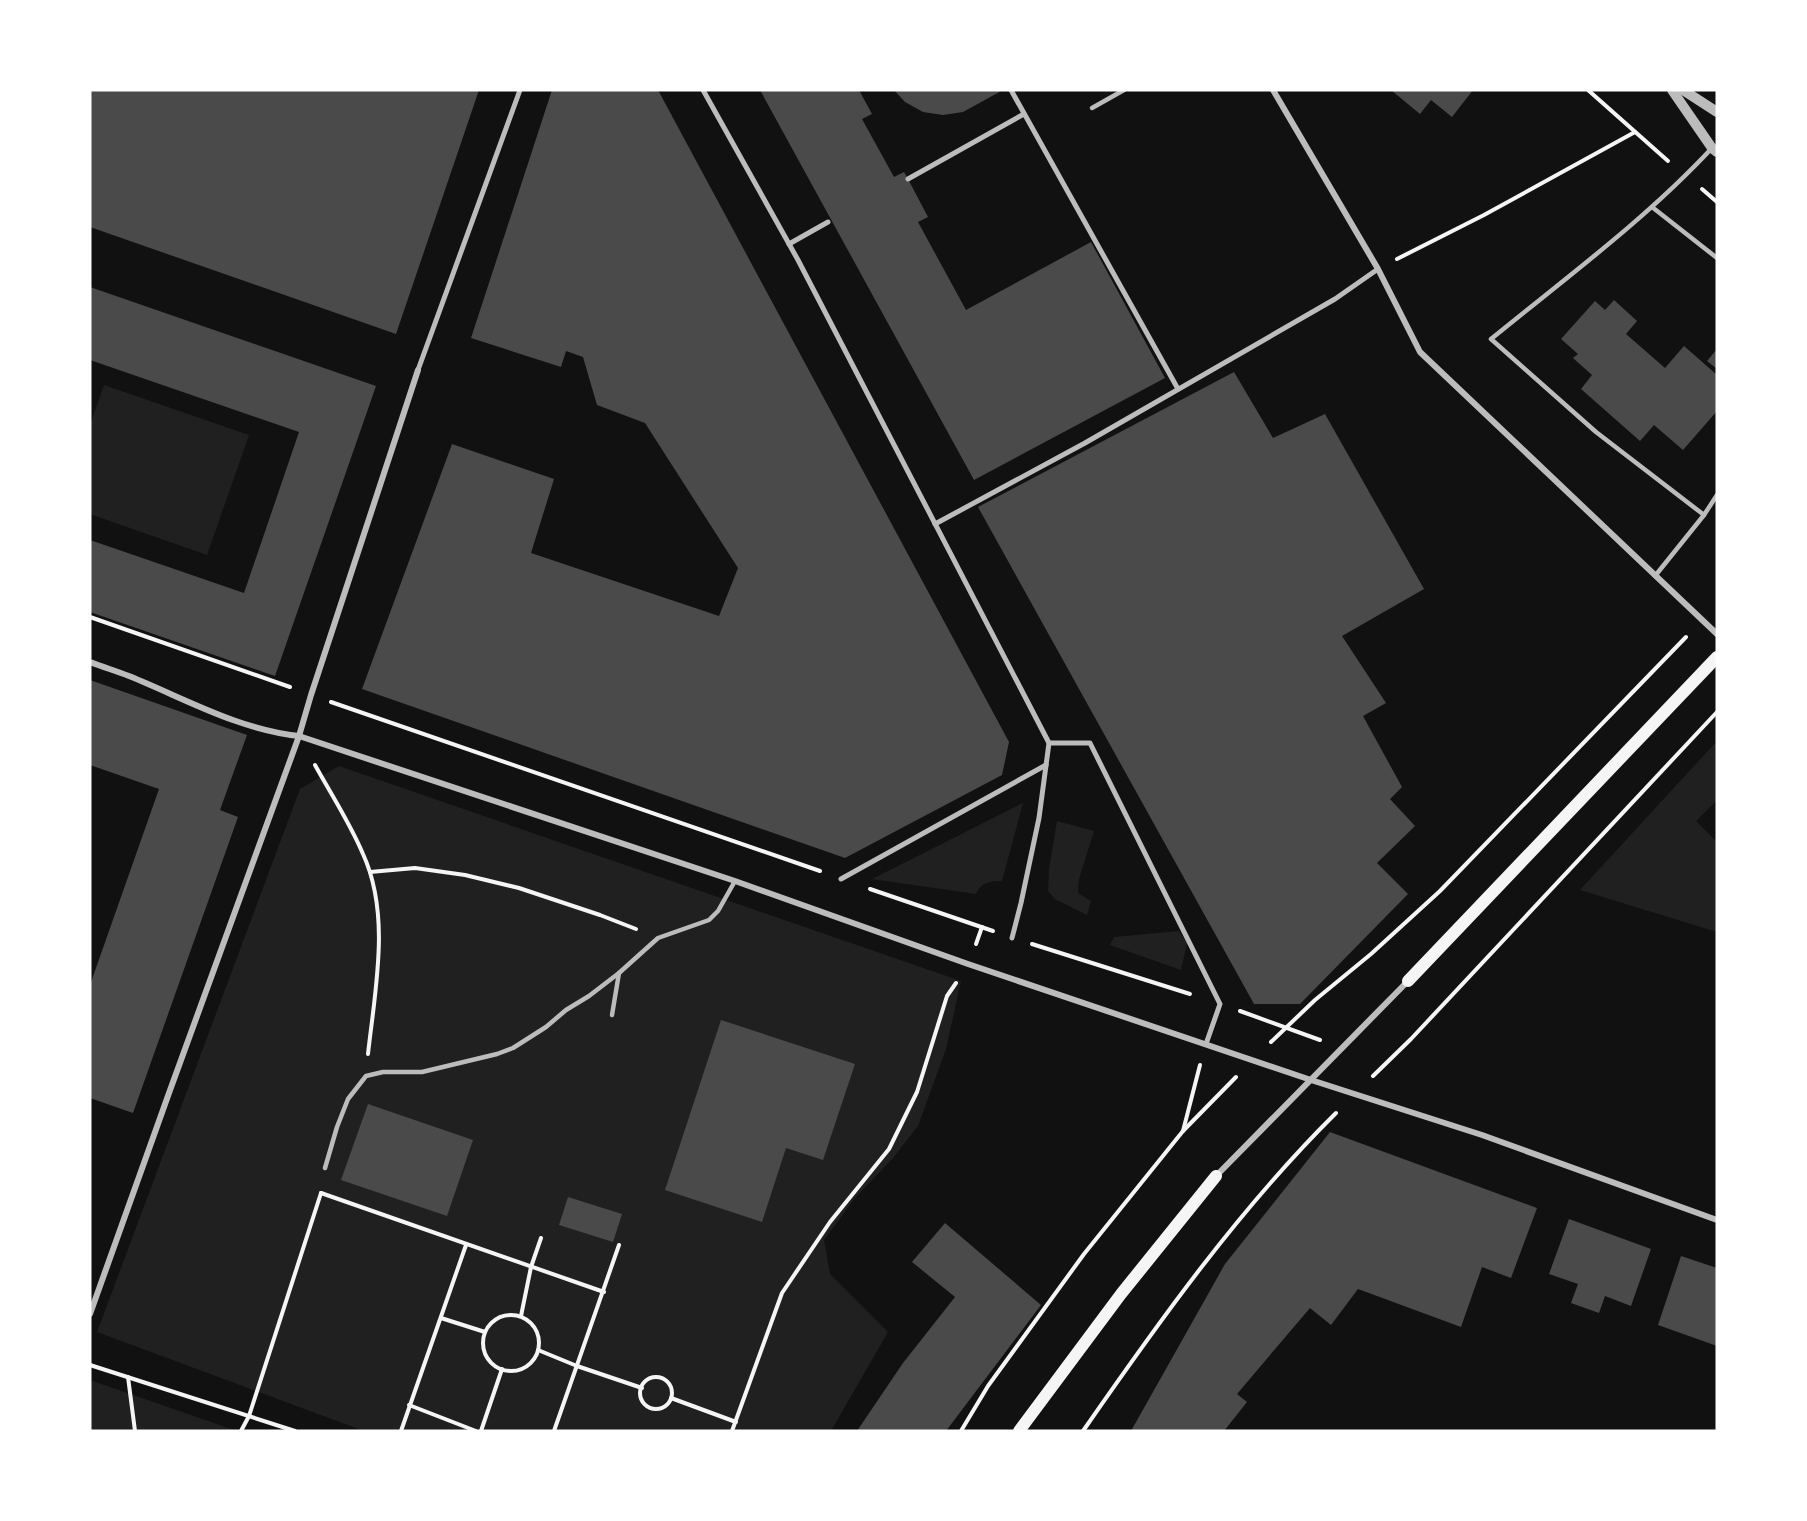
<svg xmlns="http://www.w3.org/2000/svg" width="1807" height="1521" viewBox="0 0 1807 1521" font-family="'PT Serif',serif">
	<rect width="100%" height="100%" fill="#111"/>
	<g fill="#202020">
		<path d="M104,385L249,435L207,555L90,514V425Z"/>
		<path d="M1717,741V800L1696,821L1717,842V932L1580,890Z"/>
		<path d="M339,766L961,981L946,1049L918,1126L893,1158L855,1198L824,1240L830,1274L888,1332L831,1431H364L97,1332L300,789Z"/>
		<path d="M1023,803L1002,881C991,881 981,882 976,894L872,879Z"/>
		<path d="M1057,821L1094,831L1079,879L1078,893L1091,901L1087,915L1055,899L1048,891L1049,869Z"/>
		<path d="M1179,931L1187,943L1181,970L1110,945L1114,937Z"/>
		<path d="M90,1380L237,1431H90Z"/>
	</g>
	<g fill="#4a4a4a">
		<path d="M90,90H479L396,334L90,227Z"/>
		<path d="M552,90H658L1009,742L1002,775L845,858L362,689L452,444L554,479L531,553L719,616L738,568L645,423L597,405L583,357L566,351L561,367L471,338Z"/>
		<path d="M760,90H859L872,114L862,119L894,177L904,172L908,179L928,217L918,222L966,310L1091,242L1165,378L974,480Z"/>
		<path d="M894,90H1003L963,112L943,115L923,112L905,102Z"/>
		<path d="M1391,90H1473L1452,117L1431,100L1420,114Z"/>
		<path d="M90,287L376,386L275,676L90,612V540L244,593L299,432L90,360Z"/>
		<path d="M1614,300L1637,321L1626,334L1665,368L1684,346L1717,375V411L1683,450L1654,425L1640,441L1581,389L1592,375L1573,358L1578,354L1561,339L1595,301L1605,310Z"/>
		<path d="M1717,349V369L1707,361Z"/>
		<path d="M1234,372L1273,438L1325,414L1424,589L1342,636L1386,703L1363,716L1402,787L1390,799L1415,826L1377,863L1408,894L1300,1004H1254L978,507Z"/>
		<path d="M90,680L247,735L220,810L238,817L133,1113L90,1098V985L159,789L90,765Z"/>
		<path d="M721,1020L855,1064L823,1160L786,1148L762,1222L665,1190Z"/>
		<path d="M368,1104L473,1140L447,1216L341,1180Z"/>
		<path d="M1330,1132L1537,1208L1511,1278L1482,1267L1461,1327L1358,1289L1331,1325L1310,1308L1237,1394L1247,1402L1224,1431H1131L1225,1264Z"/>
		<path d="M568,1197L622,1214L613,1242L559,1225Z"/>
		<path d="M1569,1219L1651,1249L1631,1306L1605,1296L1599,1313L1571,1303L1578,1284L1549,1274Z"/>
		<path d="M945,1223L1041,1305L946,1431H857L903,1363L955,1297L912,1262Z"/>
		<path d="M1681,1256L1717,1268V1346L1658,1325Z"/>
	</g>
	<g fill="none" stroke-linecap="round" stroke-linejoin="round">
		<g stroke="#f5f5f5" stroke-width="4">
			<path d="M1588,90L1668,161"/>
			<path d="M1702,189L1717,202"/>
			<path d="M1397,259L1484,215L1635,132"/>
			<path d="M90,617L290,687"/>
			<path d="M331,702L820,871"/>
			<path d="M315,765C331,794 350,823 363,854C391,915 375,990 368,1054"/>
			<path d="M370,872L415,868L465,875L519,888L600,915L636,929"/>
			<path d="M870,889L993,931"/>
			<path d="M976,944L982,927"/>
			<path d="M1032,944L1190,994"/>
			<path d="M1240,1011L1320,1040"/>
			<path d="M1271,1042L1315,1000L1371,954L1440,891L1686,637"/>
			<path d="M1373,1076L1411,1039L1717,712"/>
			<path d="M1183,1131L1200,1065"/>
			<path d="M321,1193L604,1292"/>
			<circle cx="511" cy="1343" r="28"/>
			<path d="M521,1316L531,1267L541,1238"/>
			<path d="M441,1318L485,1332"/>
			<path d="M538,1350L577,1366L642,1388"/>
			<path d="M90,1365L295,1431"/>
			<path d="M128,1377L135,1431"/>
			<circle cx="656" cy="1393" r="16"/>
			<path d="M671,1398L736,1422"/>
			<path d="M409,1405L476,1431"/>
			<path d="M241,1431L249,1416L321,1193"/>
			<path d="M401,1431L466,1245"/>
			<path d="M481,1431L502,1369"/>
			<path d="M554,1431L619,1245"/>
			<path d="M732,1431L782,1293L830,1222L889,1149L917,1092L947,996L956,983"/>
			<path d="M961,1431L988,1386L1084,1254L1183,1131L1236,1077"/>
			<path d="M1083,1431C1160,1320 1240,1208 1336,1113"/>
		</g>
		<g stroke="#bcbcbc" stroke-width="4.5">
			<path d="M1092,108L1124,90"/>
			<path d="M1712,148C1646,219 1567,277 1491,339L1596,432L1704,515L1717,495"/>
			<path d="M1652,207L1717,258"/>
			<path d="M1655,576L1704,515"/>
			<path d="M612,1015L619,973"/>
			<path d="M325,1168L337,1127L348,1099L366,1076L383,1072H422L497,1054L513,1048L546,1027L566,1010L589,996L619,973L658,938L709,920L718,911L735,881"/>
		</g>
		<g stroke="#bcbcbc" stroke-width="5">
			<path d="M703,90L798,260L1049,743L1039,818L1021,903L1012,938"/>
			<path d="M1011,90L1178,389"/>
			<path d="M908,179L1024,114"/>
			<path d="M789,244L828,222"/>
			<path d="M418,370L520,90"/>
			<path d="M935,524L1085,443L1335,299L1378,269"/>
			<path d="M1049,743H1090L1220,1004L1206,1044"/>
			<path d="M841,879L1046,765"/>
		</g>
		<g stroke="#bcbcbc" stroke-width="6">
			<path d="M1273,90L1378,269L1420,352L1717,634"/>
			<path d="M90,662C103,667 116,671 129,676C186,699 237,729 299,736L735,881L968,964L1311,1080L1482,1135L1717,1220"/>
			<path d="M1216,1176L1408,981"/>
			<path d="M90,1314L169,1093L299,736L311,695L418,370"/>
		</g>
		<g stroke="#bcbcbc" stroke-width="10">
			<path d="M1672,90L1712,148L1717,152"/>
			<path d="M1683,90L1717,112"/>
		</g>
		<g stroke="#f5f5f5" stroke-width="12">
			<path d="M1408,981L1717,657"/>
			<path d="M1019,1431L1121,1294L1216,1176"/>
		</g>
	</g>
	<rect width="1807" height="1521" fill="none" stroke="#ffffff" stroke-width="183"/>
</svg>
